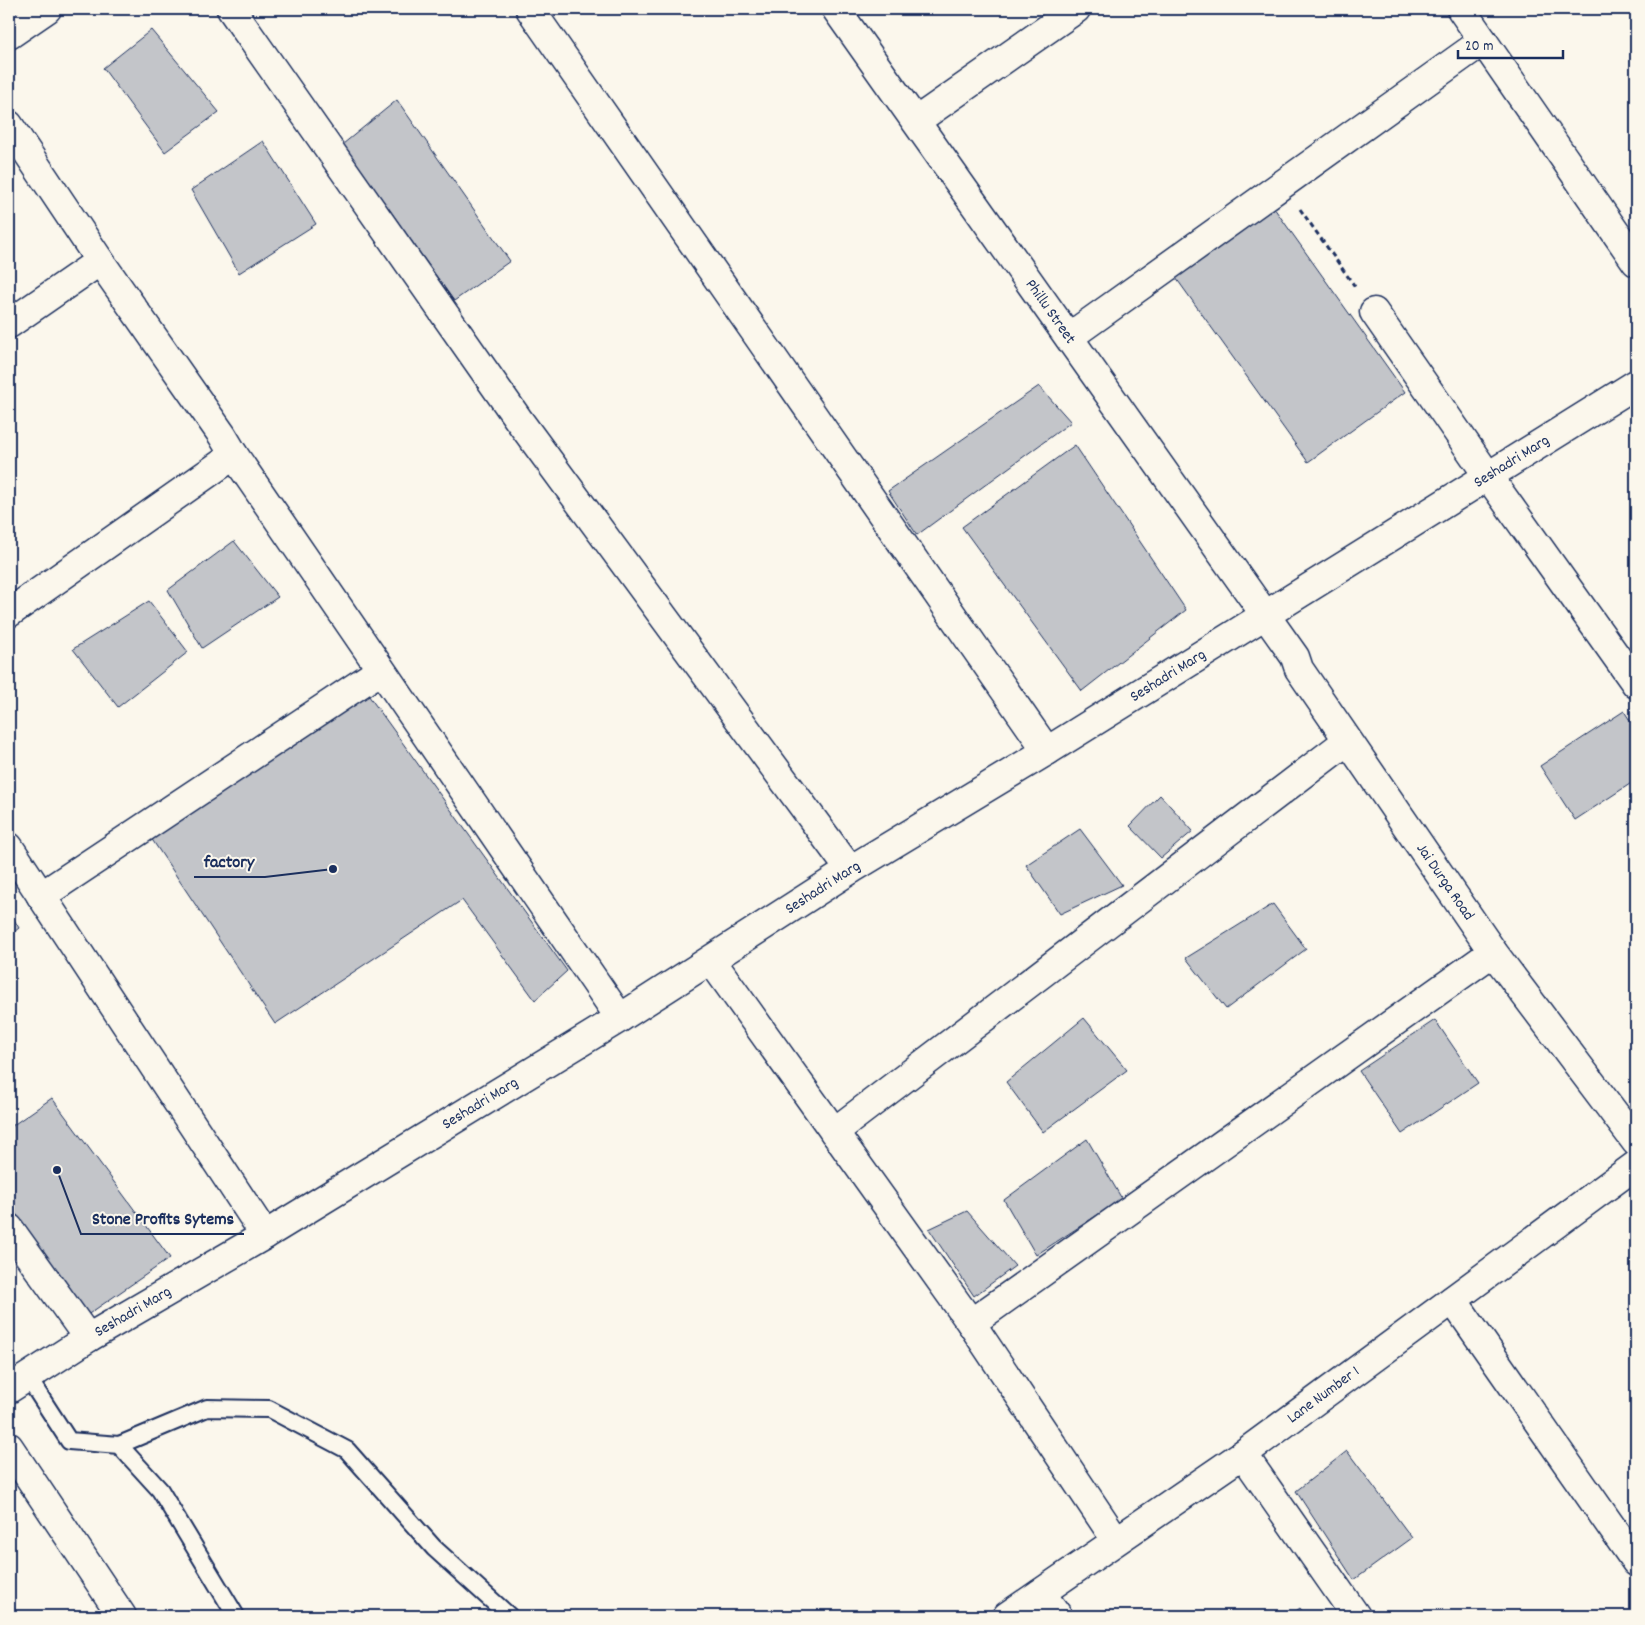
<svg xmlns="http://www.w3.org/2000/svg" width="1645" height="1625" viewBox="0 0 1645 1625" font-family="Dekko,sans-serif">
	<rect width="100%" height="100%" fill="#fbf7ec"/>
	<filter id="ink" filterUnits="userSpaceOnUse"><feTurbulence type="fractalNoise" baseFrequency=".02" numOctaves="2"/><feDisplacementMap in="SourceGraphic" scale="10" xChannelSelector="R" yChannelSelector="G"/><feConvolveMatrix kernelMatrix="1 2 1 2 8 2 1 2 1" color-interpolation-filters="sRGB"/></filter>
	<g filter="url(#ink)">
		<g fill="#c3c5c9" stroke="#1b2f5e">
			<path d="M151,30L219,112L165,152L103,68Z"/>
			<path d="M397,100L510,261L454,301L343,144Z"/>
			<path d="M263,141L316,224L239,273L191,190Z"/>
			<path d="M1274,208L1405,392L1308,462L1176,278Z"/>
			<path d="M1039,386L1071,422L917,535L888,491Z"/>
			<path d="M1075,445L1186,610L1082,691L962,527Z"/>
			<path d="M234,541L278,597L202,648L168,590Z"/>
			<path d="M149,601L188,652L118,707L73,649Z"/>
			<path d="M366,692L567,971L535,1000L462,900L275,1024L151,838Z"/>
			<path d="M1624,711L1636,730V780L1575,820L1540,766Z"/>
			<path d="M1160,795L1193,831L1161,858L1130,826Z"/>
			<path d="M1080,829L1122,885L1060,914L1026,865Z"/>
			<path d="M1273,904L1306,949L1226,1009L1186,958Z"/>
			<path d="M9,911L19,928L9,936Z"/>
			<path d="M1084,1018L1127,1070L1043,1132L1006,1082Z"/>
			<path d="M1435,1020L1478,1083L1402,1134L1359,1071Z"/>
			<path d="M52,1098L170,1258L80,1320L9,1212V1128Z"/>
			<path d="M1087,1139L1122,1199L1036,1255L1004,1200Z"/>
			<path d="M967,1211L1015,1266L974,1296L929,1229Z"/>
			<path d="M1347,1451L1412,1538L1354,1580L1296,1491Z"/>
			<path d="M1300,1608L1306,1616H1289Z"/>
		</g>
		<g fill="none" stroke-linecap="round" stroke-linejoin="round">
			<defs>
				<g id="service">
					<path d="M27,1376L69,1441L119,1445L160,1490L236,1616"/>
					<path d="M119,1445L207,1408L269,1409L347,1450L434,1548L509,1616"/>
				</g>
				<g id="minor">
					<path d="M231,9L518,419L850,870"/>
					<path d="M530,9L1047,751"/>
					<path id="s1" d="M836,9L1295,657L1299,669L1493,952L1636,1142"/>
					<path d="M1461,9L1636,262"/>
					<path d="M9,35L47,9"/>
					<path d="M916,121L1076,9"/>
					<path d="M9,125L100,261L222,435L234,455L9,613"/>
					<path d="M1374,312L1488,476L1636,684"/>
					<path d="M9,324L100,261"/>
					<path d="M1069,337L1483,41"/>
					<path d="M234,455L620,1018"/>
					<path d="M9,847L265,1235"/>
					<path d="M41,896L381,670"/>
					<path d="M711,960L971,1323L1116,1540"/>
					<path d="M834,1132L1347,741"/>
					<path d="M9,1228L88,1338"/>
					<path d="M1453,1300L1636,1562"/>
					<path d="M971,1323L1493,952"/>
					<path id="s2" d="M9,1389L88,1338L265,1235L620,1018L850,870L1047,751L1636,384"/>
					<path d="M9,1447L122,1616"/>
					<path d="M1243,1454L1356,1616"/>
					<path d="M1041,1593L1058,1616"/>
					<path id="s3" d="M1007,1616L1243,1454L1636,1165"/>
				</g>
			</defs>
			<use href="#service" stroke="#1b2f5e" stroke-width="20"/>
			<use href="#minor" stroke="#1b2f5e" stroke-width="31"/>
			<path stroke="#1b2f5e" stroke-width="3" stroke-dasharray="5 4" stroke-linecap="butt" d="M1300,209L1356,288"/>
			<use href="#service" stroke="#fbf7ec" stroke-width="16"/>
			<use href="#minor" stroke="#fbf7ec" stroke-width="28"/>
		</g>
	</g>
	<g text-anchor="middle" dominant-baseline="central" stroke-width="4" stroke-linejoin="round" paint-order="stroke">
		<g font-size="16" fill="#1b2f5e" stroke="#fbf7ec">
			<text stroke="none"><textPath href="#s1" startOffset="371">Phillu Street</textPath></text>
			<text stroke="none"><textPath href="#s2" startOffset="1766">Seshadri Marg</textPath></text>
			<text stroke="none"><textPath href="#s2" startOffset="1361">Seshadri Marg</textPath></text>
			<text stroke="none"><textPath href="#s1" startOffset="1065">Jai Durga Road</textPath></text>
			<text stroke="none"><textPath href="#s2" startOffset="956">Seshadri Marg</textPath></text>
			<text stroke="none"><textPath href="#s2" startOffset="551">Seshadri Marg</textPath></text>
			<text stroke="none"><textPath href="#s2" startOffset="146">Seshadri Marg</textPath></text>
			<text stroke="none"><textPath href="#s3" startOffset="386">Lane Number 1</textPath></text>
		</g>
	</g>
	<path fill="none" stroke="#1b2f5e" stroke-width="2" d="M333 869L265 877H194M57 1170L81 1234H244"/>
	<g fill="#1b2f5e" stroke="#fbf7ec" stroke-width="2">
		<circle cx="333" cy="869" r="5"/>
		<circle cx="57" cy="1170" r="5"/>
	</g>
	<g font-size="18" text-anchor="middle" font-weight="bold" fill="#1b2f5e" stroke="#fbf7ec" stroke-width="4" stroke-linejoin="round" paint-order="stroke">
		<text x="229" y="867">factory</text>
		<text x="163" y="1224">Stone Profits Sytems</text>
	</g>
	<rect width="1645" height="1625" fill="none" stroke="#fbf7ec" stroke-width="30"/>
	<rect x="15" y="15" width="1615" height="1595" fill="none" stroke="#1b2f5e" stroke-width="2" filter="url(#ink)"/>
	<path d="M1458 50v8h105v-8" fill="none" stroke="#1b2f5e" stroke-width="2.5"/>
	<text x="1465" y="50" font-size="15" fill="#1b2f5e" stroke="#fbf7ec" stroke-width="4" paint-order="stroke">20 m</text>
</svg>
